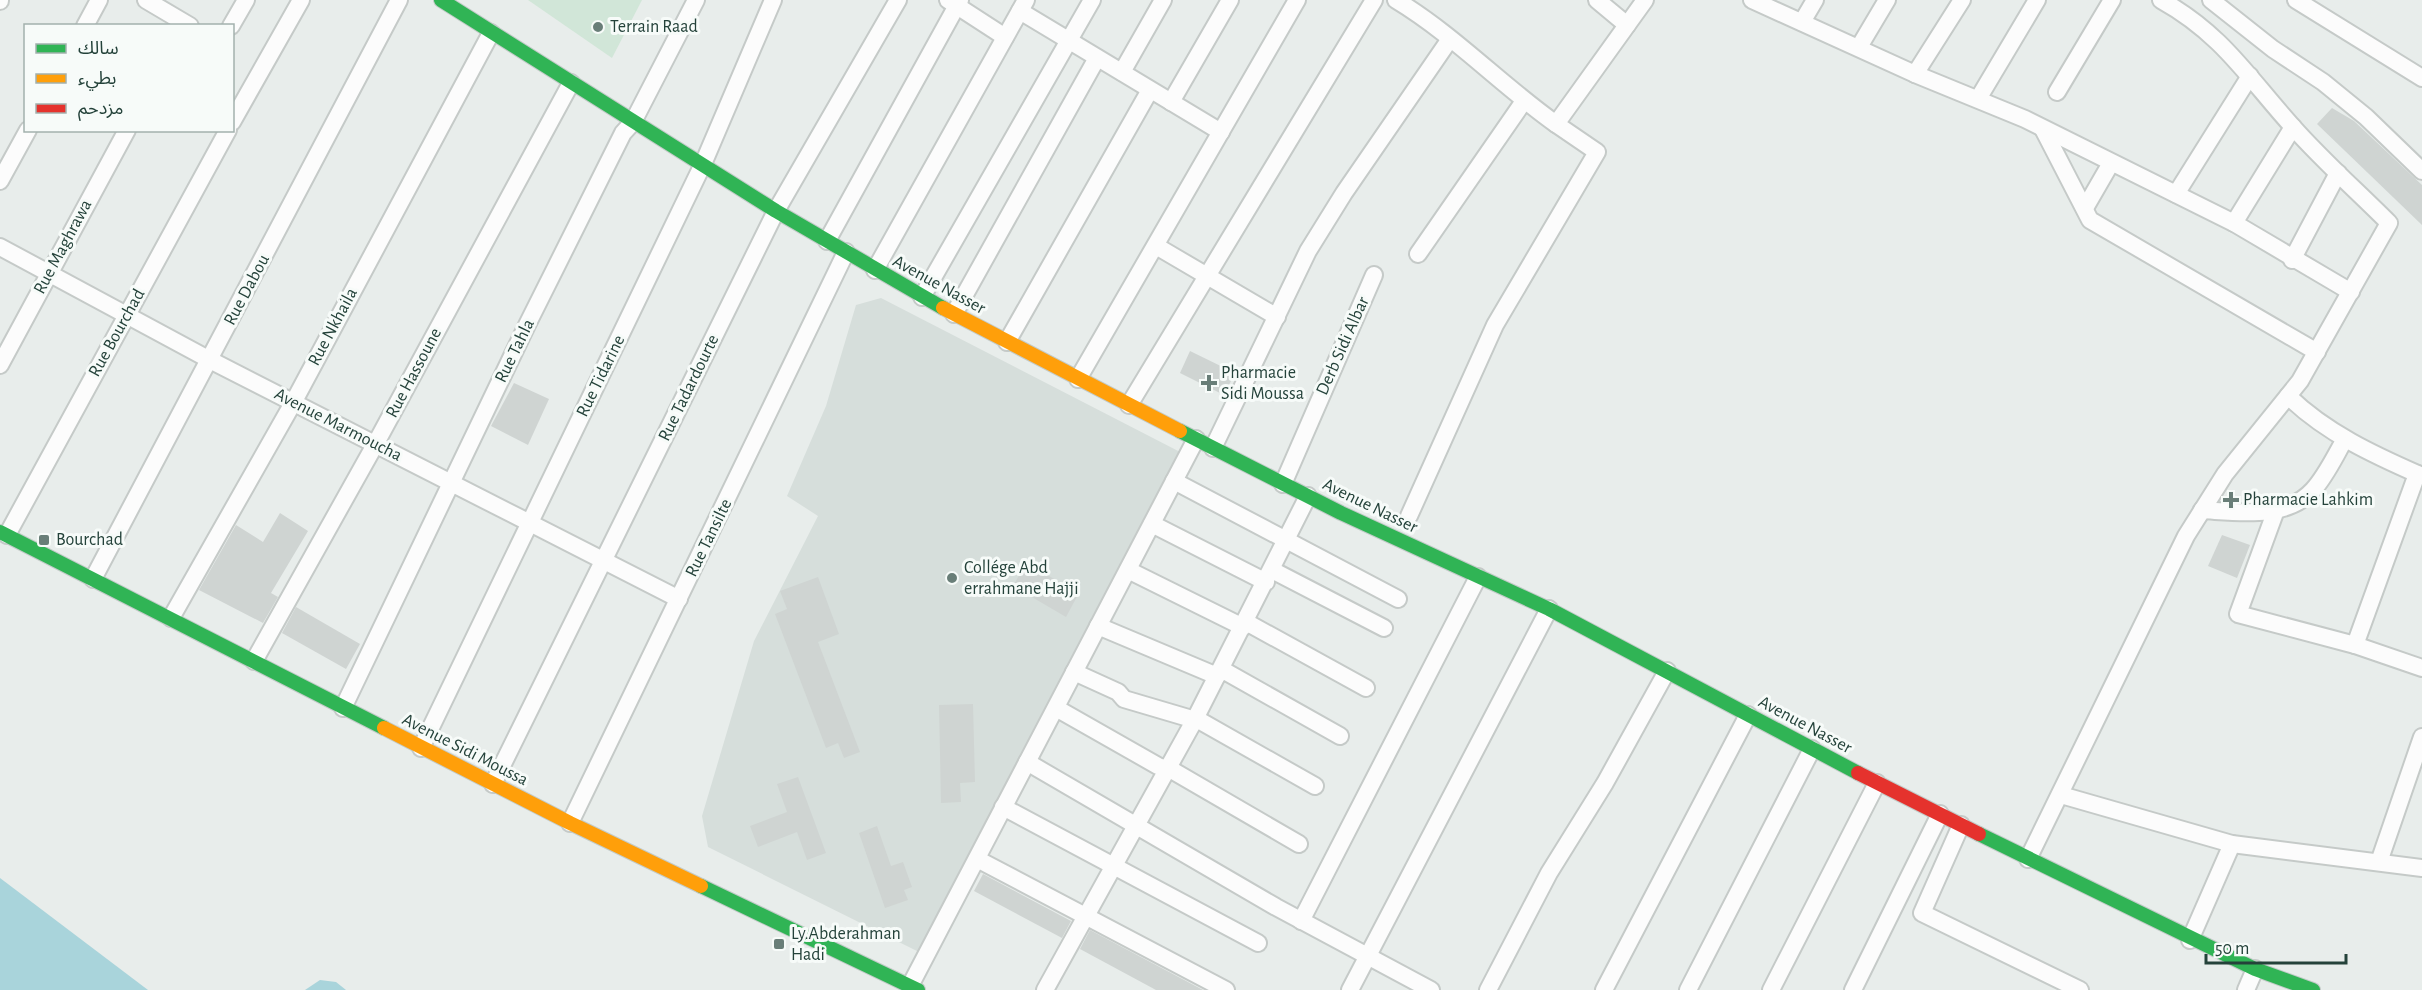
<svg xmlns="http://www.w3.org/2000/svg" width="2422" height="990" viewBox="0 0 2422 990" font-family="'Alegreya Sans','Noto Sans Arabic',sans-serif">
	<rect width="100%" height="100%" fill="#e8edeb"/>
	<path fill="#d6dedb" d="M881,298L1184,454L925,955L708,847L702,816L754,641L818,516L787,496L826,406L856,305Z"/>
	<path fill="#d1e6d8" d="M528,0H642L612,58Z"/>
	<g fill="#a9d4db">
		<path d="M0,878L148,990H0Z"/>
		<path d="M320,980L336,982L346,990H305Z"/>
	</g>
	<g fill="#cfd4d2">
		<path d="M2332,108L2354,121L2422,185V225L2317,124Z"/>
		<path d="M1190,351L1235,373L1224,395L1180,373Z"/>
		<path d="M514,383L549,399L528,445L491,426Z"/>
		<path d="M280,513L308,531L271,593L278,597L263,623L199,590L236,525L263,542Z"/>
		<path d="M2222,535L2250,545L2237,578L2208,566Z"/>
		<path d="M1026,563L1079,593L1066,617L1013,586Z"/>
		<path d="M818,577L839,634L818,642L860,752L844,758L838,743L826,748L775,614L787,609L780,591Z"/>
		<path d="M296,607L360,644L346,669L282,633Z"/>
		<path d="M973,704L975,782L960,783L961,802L941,803L939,705Z"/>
		<path d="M798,777L826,853L807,860L797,832L758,847L750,826L787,812L777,784Z"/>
		<path d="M877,826L891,866L903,862L912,887L904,890L908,900L885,908L859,833Z"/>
		<path d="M983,874L1071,921L1062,938L974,891Z"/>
		<path d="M1090,930L1203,990H1156L1080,949Z"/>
	</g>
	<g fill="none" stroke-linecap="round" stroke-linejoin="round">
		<defs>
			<g id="street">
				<path d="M146,0L190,26"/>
				<path d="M948,0L1005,37"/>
				<path d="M1396,0C1454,35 1501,85 1556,124"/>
				<path d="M1597,0L1627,25"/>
				<path d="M1752,0L1915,74L2025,119L2234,223L2351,292"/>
				<path d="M2211,0L2273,49L2323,82L2366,117L2422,171"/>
				<path d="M2296,0L2422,78"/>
				<path d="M0,1V0"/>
				<path d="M1020,11L1221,132"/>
				<path d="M1802,22L1815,0"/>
				<path d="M85,26L99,0"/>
				<path d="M231,26L246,0"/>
				<path d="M1859,47L1887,0"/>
				<path d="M1122,72L1163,0"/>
				<path d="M1915,74L1962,0"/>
				<path d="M2057,92L2112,0"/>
				<path d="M1978,99L2037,0"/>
				<path d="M1171,102L1230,0"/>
				<path d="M232,122L301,0"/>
				<path d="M2043,129L2090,220L2317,352"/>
				<path d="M0,181L28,130"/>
				<path d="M2176,194L2250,76"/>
				<path d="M2085,208L2111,163"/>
				<path d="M2234,223L2293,127"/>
				<path d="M827,241L960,0"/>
				<path d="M1156,246L1277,317"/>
				<path d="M0,247L210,360L679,599"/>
				<path d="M1418,254L1524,101"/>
				<path d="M2292,260L2338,173"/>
				<path d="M875,270L1026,0"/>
				<path d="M922,297L1092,0"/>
				<path d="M954,314L1097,58"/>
				<path d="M1007,342L1150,90"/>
				<path d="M0,365L127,130"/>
				<path d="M1078,379L1297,0"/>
				<path d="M2288,396C2326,433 2374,455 2422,476"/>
				<path d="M1129,405L1374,0"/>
				<path d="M1213,448L1308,251L1344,193L1450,39"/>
				<path d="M1174,481L1398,599"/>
				<path d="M1283,484L1374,275"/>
				<path d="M2202,510C2237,512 2286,520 2313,490C2326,476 2335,456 2345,439"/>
				<path d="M2276,510L2238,614L2355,645L2422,668"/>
				<path d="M1409,516L1495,325L1597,152L1556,124L1645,0"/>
				<path d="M1152,524L1266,582"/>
				<path d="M7,535L228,130"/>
				<path d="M1128,570L1243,627"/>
				<path d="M1272,570L1384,628"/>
				<path d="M93,579L399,0"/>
				<path d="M171,618L293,403L491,33"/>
				<path d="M1246,622L1366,688"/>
				<path d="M1098,626L1217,676"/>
				<path d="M2355,645L2417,474"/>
				<path d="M254,661L376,443L571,83"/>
				<path d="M1221,669L1340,736"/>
				<path d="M1074,672L1118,692L1124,699L1202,722L1315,786"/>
				<path d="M343,708L527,325L623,133L633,122L696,0"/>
				<path d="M1056,708L1158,766L1175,772L1299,844"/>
				<path d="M421,748L703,164L773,0"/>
				<path d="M1027,762L1276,907L1431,990"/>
				<path d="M493,784L776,211L898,0"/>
				<path d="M2061,795L2232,844L2422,868"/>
				<path d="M1003,807L1258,943"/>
				<path d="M570,823L846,252"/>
				<path d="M1961,825L1922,913L2080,990"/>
				<path d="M977,859L1226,990"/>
				<path d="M2028,859L2186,536L2225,474L2300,381L2389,223C2357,191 2322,160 2292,126C2247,76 2222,34 2161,0"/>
				<path d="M2379,862L2422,737"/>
				<path d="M1301,921L1478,577"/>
				<path d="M2190,940L2232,844"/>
				<path d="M910,986L1196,439"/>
				<path d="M1045,990L1194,721L1308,496"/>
				<path d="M1350,990L1549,609"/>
				<path d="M1488,990L1549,873L1605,783L1667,671"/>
				<path d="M1604,990L1748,715"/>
				<path d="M1688,990L1812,749"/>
				<path d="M1771,990L1877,783"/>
				<path d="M1853,990L1940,814"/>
				<path d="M2246,990L2255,969"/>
			</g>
			<g id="fast">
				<path d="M441,0L776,211L943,308"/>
				<path d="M1180,431L1341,513L1549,609L1858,773"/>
				<path d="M0,532L384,728"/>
				<path d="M1979,834L2255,969L2313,990"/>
				<path d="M701,886L918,990"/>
			</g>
			<g id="slow">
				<path d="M943,308L1180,431"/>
				<path d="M384,728L570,823L701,886"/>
			</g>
			<path id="jam" d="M1858,773L1979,834"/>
		</defs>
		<use href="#street" stroke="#c5cac8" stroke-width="20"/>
		<use href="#fast" stroke="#c3cbc8" stroke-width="16"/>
		<use href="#slow" stroke="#c3cbc8" stroke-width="16"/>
		<use href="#jam" stroke="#c3cbc8" stroke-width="16"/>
		<use href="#street" stroke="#fcfcfc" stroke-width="16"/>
		<use href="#fast" stroke="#30b455" stroke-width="14"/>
		<use href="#slow" stroke="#ff9f0a" stroke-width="14"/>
		<use href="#jam" stroke="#e5322d" stroke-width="14"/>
	</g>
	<g fill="#697e78" stroke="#f7fbf9" stroke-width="2">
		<circle cx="598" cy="27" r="6"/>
		<path d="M1206 374h6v6h6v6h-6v6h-6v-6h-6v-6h6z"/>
		<path d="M2228 491h6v6h6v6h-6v6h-6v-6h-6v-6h6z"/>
		<rect x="38" y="534" width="12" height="12" rx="3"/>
		<circle cx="952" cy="578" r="6"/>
		<rect x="773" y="938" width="12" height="12" rx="3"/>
	</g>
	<g text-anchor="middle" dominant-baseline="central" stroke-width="6" stroke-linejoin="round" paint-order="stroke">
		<g font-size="18" fill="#24423a" stroke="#f7fbf9" text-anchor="start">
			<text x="610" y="27">Terrain Raad</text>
			<text x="1221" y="373">Pharmacie<tspan x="1221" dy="21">Sidi Moussa</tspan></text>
			<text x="2243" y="500">Pharmacie Lahkim</text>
			<text x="56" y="540">Bourchad</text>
			<text x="964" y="568">Collége Abd<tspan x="964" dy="21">errahmane Hajji</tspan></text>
			<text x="791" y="934">Ly.Abderahman<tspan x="791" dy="21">Hadi</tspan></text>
		</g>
		<g font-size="18" fill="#24423a" stroke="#f7fbf9">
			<text transform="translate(63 247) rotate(-62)">Rue Maghrawa</text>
			<text transform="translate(939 285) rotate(29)">Avenue Nasser</text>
			<text transform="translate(247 290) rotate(-62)">Rue Dabou</text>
			<text transform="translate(333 327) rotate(-62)">Rue Nkhaila</text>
			<text transform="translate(117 333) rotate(-61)">Rue Bourchad</text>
			<text transform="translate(1343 346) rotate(-66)">Derb Sidi Albar</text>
			<text transform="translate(515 351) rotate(-64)">Rue Tahla</text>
			<text transform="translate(414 373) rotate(-62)">Rue Hassoune</text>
			<text transform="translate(601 376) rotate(-64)">Rue Tidarine</text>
			<text transform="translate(689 388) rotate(-64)">Rue Tadardourte</text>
			<text transform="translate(338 425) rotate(27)">Avenue Marmoucha</text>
			<text transform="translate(1370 506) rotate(26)">Avenue Nasser</text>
			<text transform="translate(709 538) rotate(-64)">Rue Tansilte</text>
			<text transform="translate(1805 725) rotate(28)">Avenue Nasser</text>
			<text transform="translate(465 750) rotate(27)">Avenue Sidi Moussa</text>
		</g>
	</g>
	<rect x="24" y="24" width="210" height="108" fill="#f7fbf9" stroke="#a3b1ad" stroke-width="1.5"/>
	<rect x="36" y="44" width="30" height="9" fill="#30b455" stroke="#a3b1ad" stroke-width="1.5"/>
	<text x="78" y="54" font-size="18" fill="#24423a">سالك</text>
	<rect x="36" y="74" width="30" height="9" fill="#ff9f0a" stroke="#a3b1ad" stroke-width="1.5"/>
	<text x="78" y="84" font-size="18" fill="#24423a">بطيء</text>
	<rect x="36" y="104" width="30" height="9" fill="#e5322d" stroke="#a3b1ad" stroke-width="1.5"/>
	<text x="78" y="114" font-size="18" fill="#24423a">مزدحم</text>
	<path d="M2206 954v9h140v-9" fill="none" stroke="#24423a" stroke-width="3"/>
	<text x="2215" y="954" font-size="18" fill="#24423a" stroke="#f7fbf9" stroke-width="4.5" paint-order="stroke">50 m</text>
</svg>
